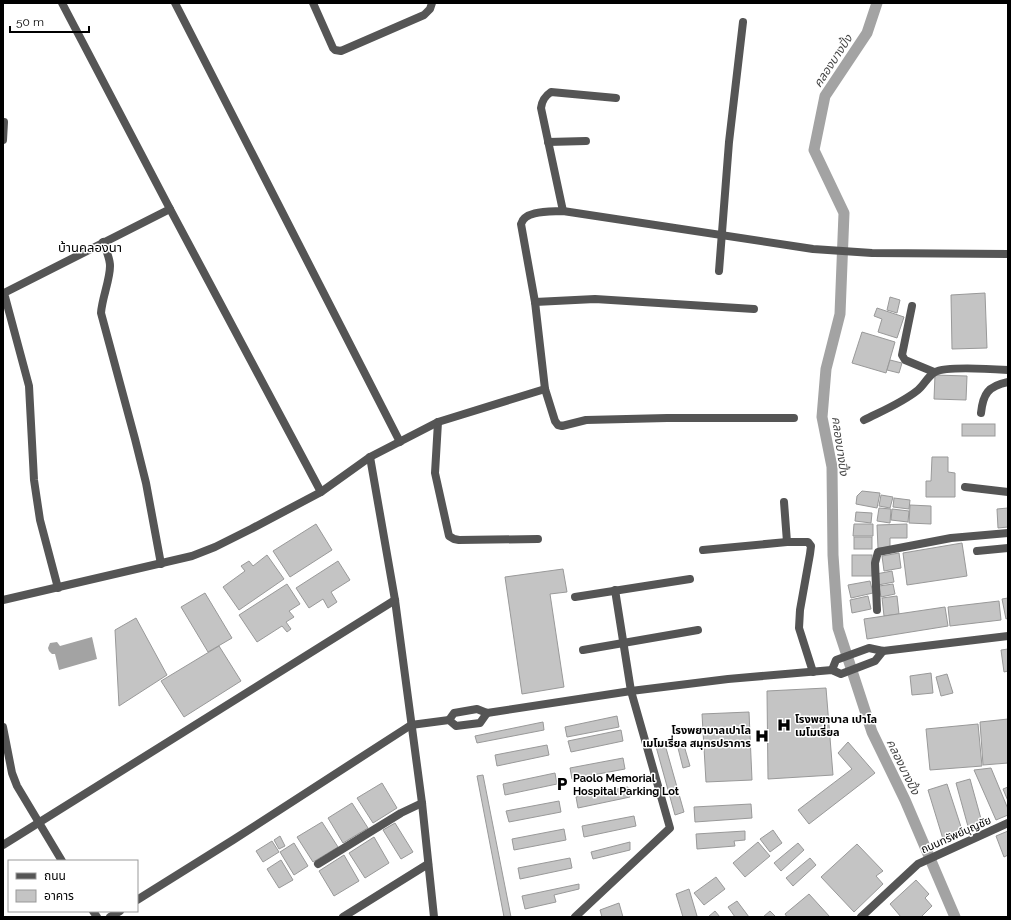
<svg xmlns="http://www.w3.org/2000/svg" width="1011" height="920" viewBox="0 0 1011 920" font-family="Raleway,'Noto Sans Thai',sans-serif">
	<rect width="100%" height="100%" fill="#fff"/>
	<path fill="#a3a3a3" d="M92,637L97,659L59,670L55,654H52L49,651L48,648L50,643L57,642L60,646Z"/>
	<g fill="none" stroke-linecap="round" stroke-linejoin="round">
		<path stroke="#a3a3a3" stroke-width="11" d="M877,3L867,33L825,96L814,150L844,213L840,314L826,369L822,417L832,467L833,555L838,628L872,732L905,800L955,917"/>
	</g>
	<g fill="#c4c4c4" stroke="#999">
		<path d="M985,293L987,348L952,349L951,295Z"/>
		<path d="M890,297L900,300L897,313L887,310Z"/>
		<path d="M877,308L904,317L897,338L878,332L882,319L874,316Z"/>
		<path d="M862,332L895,342L886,373L852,363Z"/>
		<path d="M890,360L902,363L899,373L887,370Z"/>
		<path d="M935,375L967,376L966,400L934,399Z"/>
		<rect x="962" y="424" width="33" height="12"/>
		<path d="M932,457H948V472L955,473V497H926V481H931Z"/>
		<path d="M862,491L880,493L877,508L856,504L857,496Z"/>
		<path d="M881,495L893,497L890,508L879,506Z"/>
		<path d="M894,498L910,500L909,509L893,507Z"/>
		<path d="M910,505L931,506V524L909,523Z"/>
		<path d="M879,508L891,509L890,523L877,521Z"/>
		<path d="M1008,508V527L998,528L997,509Z"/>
		<path d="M892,509L909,511L908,522L891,520Z"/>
		<path d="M856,512L872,513L871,523L855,521Z"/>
		<path d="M316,524L332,550L290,577L273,551Z"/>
		<path d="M854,524H873V536H853Z"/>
		<path d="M907,524V538H890V547L878,548L877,525Z"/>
		<rect x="854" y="537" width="18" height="12"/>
		<path d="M962,543L967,576L907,585L903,553Z"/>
		<path d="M899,553L901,568L884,571L882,556Z"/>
		<path d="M267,555L284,579L239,610L223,587L245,571L241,566L249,561L253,566Z"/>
		<rect x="852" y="555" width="20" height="21"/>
		<path d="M338,561L350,580L331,592L337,602L328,608L323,599L309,608L296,588Z"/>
		<path d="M563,569L567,592L550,594L564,687L522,694L505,577Z"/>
		<path d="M892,571L894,582L878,585L876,574Z"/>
		<path d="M870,581L873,593L851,598L848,585Z"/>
		<path d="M287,584L300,604L289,611L294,617L286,622L291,629L287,632L282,626L257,642L239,615Z"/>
		<path d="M893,584L895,594L881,597L879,586Z"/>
		<path d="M205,593L232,638L208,652L181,607Z"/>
		<path d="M868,596L871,609L852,613L850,600Z"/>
		<path d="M897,596L899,614L884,616L882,598Z"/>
		<path d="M1008,598V618L1006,619L1002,599Z"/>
		<path d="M999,601L1001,620L950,626L948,607Z"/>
		<path d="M945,607L948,626L867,639L864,619Z"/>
		<path d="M136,618L167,675L119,706L115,630Z"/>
		<path d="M219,646L241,681L184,717L161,681Z"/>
		<path d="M1008,649V671L1004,672L1001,650Z"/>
		<path d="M931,673L933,693L912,695L910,676Z"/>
		<path d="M947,674L953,693L941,696L936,677Z"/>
		<path d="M826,688L833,775L768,779L767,691Z"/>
		<path d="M749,712L752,780L706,782L702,714Z"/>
		<path d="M617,716L619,727L567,737L565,727Z"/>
		<path d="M1008,719V763L983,765L980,722Z"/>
		<path d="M543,722L544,730L477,743L475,736Z"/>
		<path d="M978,724L982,766L930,770L926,729Z"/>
		<path d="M621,730L623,741L571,752L568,741Z"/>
		<path d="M664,741L684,812L675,815L655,743Z"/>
		<path d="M683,742L690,766L683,768L677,744Z"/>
		<path d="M848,742L875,773L809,824L798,810L852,769L838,753Z"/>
		<path d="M547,745L549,755L497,766L495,755Z"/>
		<path d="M623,758L625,769L572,779L570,768Z"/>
		<path d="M991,768L1008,809V815L996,820L974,770Z"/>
		<path d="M555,773L557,784L505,795L503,784Z"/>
		<path d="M483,775L511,917H504L477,776Z"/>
		<path d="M970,779L983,826L969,830L956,783Z"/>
		<path d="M382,783L397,808L373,823L357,798Z"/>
		<path d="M947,784L963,833L943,839L928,790Z"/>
		<path d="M628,787L630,797L578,808L576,797Z"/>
		<path d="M1008,787V801L1003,789Z"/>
		<path d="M559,801L561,812L509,822L506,811Z"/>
		<path d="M352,803L368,828L343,843L328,818Z"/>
		<path d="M751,804L752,818L695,822L694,807Z"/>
		<path d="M634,816L636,826L584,837L582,826Z"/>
		<path d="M322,822L338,847L313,862L297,837Z"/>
		<path d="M395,823L413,852L401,859L383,830Z"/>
		<path d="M564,829L566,840L514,850L512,839Z"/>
		<path d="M773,830L782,843L770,852L760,839Z"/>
		<path d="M745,831V840L734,841L735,846L697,849L696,834Z"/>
		<path d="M1008,831V855L1004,857L996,836Z"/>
		<path d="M280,836L285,846L279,849L274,840Z"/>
		<path d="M374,837L389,863L365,878L349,853Z"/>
		<path d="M272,841L279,852L263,862L256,851Z"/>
		<path d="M630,842V850L593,859L591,852Z"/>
		<path d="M758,842L770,856L745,877L733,863Z"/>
		<path d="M294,843L308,866L294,875L280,852Z"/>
		<path d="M798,843L804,850L781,871L774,863Z"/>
		<path d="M857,844L883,871L876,876L883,884L854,912L821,877Z"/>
		<path d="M344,855L359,881L334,896L319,871Z"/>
		<path d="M570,858L572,868L520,879L518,868Z"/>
		<path d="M810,858L816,865L793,886L786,878Z"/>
		<path d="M281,860L293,880L279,888L267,869Z"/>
		<path d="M716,877L725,889L704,905L694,893Z"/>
		<path d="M916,880L929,894L925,898L932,906L921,917H901L890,904Z"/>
		<path d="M579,884V889L554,895L556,902L525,909L522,896Z"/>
		<path d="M689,889L697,916L695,917H683L676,894Z"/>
		<path d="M809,894L830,917H787L785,914Z"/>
		<path d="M737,901L749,917H735L728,907Z"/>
		<path d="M619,903L623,917H602L600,910Z"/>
		<path d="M715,911L720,917H708Z"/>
		<path d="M770,911L776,917H763Z"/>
	</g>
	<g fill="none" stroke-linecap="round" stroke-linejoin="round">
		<g stroke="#555" stroke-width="8">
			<path d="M62,3L170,209L321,492"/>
			<path d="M175,3L400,442"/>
			<path d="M313,3L333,48L335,50L341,51L424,15L430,9L432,3"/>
			<path d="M3,140L4,122"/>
			<path d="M548,142L586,141"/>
			<path d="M563,211L541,108C542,100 545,96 551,92L616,98"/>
			<path d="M103,242C106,250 110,258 110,266C110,280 102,298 101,313L135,439L146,483L161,564"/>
			<path d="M719,271L729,142L743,22"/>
			<path d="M535,302L595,299L754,309"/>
			<path d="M912,306L902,355L905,360L934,372"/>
			<path d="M981,413C983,394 988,386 1008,382"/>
			<path d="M794,418H667L586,420L562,426L558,425L555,421L545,389L535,302L521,224C525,210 551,212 563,211L813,249L872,253L1008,254"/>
			<path d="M864,420C882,411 902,403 918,390C924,385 928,376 935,372C946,366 993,369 1008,370"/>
			<path d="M438,422L435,473L449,536L454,539L459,540L538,539"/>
			<path d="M370,457L395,600L422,803L434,917"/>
			<path d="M965,487L1008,492"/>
			<path d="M784,502L787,542"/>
			<path d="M703,550L787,542H808L811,546L810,554L800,610L799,628L813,672"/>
			<path d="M977,551L1008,548"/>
			<path d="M58,588L40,520L34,480L29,386L4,293L170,209"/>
			<path d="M575,597L690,579"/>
			<path d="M3,600L192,556L215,547L251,529L321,492L370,457L438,422L545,389"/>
			<path d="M877,610L875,563L878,552L951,538L1008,533"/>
			<path d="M583,650L698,630"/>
			<path d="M832,670L836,660L869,648L883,651L1008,636"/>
			<path d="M449,720L454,713L477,709L487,713L631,691L728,679L832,670L841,674L875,661L883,651"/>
			<path d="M3,727L12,773L17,786L62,861"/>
			<path d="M3,845L395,600"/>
			<path d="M318,864L401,813L422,803"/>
			<path d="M137,900L233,840L411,725L449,720L456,726L480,723L487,713"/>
			<path d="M93,911L97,917"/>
			<path d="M110,917L120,911"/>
			<path d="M343,917L428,864"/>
			<path d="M575,917L670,828L631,691L615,590"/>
		</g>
		<path stroke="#555" stroke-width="8" d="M861,917L918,864L1008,823"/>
	</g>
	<defs>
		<symbol id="hospital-bare" viewBox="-9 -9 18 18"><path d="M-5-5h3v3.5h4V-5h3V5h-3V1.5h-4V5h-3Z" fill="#000" stroke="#fff" stroke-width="2.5" paint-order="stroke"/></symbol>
		<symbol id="parking-bare" viewBox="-9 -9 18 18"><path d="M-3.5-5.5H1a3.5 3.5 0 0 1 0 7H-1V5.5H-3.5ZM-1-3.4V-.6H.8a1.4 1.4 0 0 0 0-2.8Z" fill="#000" stroke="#fff" stroke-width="2.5" paint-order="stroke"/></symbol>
	</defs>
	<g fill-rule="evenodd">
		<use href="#hospital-bare" x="774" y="715" width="20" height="20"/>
		<use href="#hospital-bare" x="752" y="726" width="20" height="20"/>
		<use href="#parking-bare" x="552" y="774" width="20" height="20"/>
	</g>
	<g text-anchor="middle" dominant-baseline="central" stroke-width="3" stroke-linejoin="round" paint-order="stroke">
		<g font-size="11" font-weight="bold" fill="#000" stroke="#fff" text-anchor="start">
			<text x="795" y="719">โรงพยาบาล เปาโล<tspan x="795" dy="13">เมโมเรี่ยล</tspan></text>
			<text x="751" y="730" text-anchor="end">โรงพยาบาลเปาโล<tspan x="751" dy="13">เมโมเรี่ยล สมุทรปราการ</tspan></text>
			<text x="573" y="778">Paolo Memorial<tspan x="573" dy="13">Hospital Parking Lot</tspan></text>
		</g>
		<g font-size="11" fill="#000" stroke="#fff">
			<text transform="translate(956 835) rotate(-24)">ถนนทรัพย์บุญชัย</text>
		</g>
		<g font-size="12" font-style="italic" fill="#444" stroke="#fff">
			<text transform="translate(833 61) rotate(-57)">คลองบางปิ้ง</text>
			<text transform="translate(840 446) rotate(82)">คลองบางปิ้ง</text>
			<text transform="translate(903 767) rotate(64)">คลองบางปิ้ง</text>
		</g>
		<g font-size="13" fill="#000" stroke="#fff">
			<text x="90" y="247">บ้านคลองนา</text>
		</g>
	</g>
	<rect width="1011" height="920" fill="none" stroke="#000000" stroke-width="8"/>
	<rect x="8" y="860" width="130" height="52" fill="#ffffff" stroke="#999999"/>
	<rect x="16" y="873" width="20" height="6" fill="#555555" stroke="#999999"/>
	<text x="44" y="880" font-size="12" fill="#000000">ถนน</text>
	<rect x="16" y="890" width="20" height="12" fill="#c4c4c4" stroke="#999999"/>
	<text x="44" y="900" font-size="12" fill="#000000">อาคาร</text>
	<path d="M10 26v6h79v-6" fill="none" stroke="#000000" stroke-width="2"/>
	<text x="16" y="26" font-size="12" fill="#000000" stroke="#ffffff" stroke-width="3" paint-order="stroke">50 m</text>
</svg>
